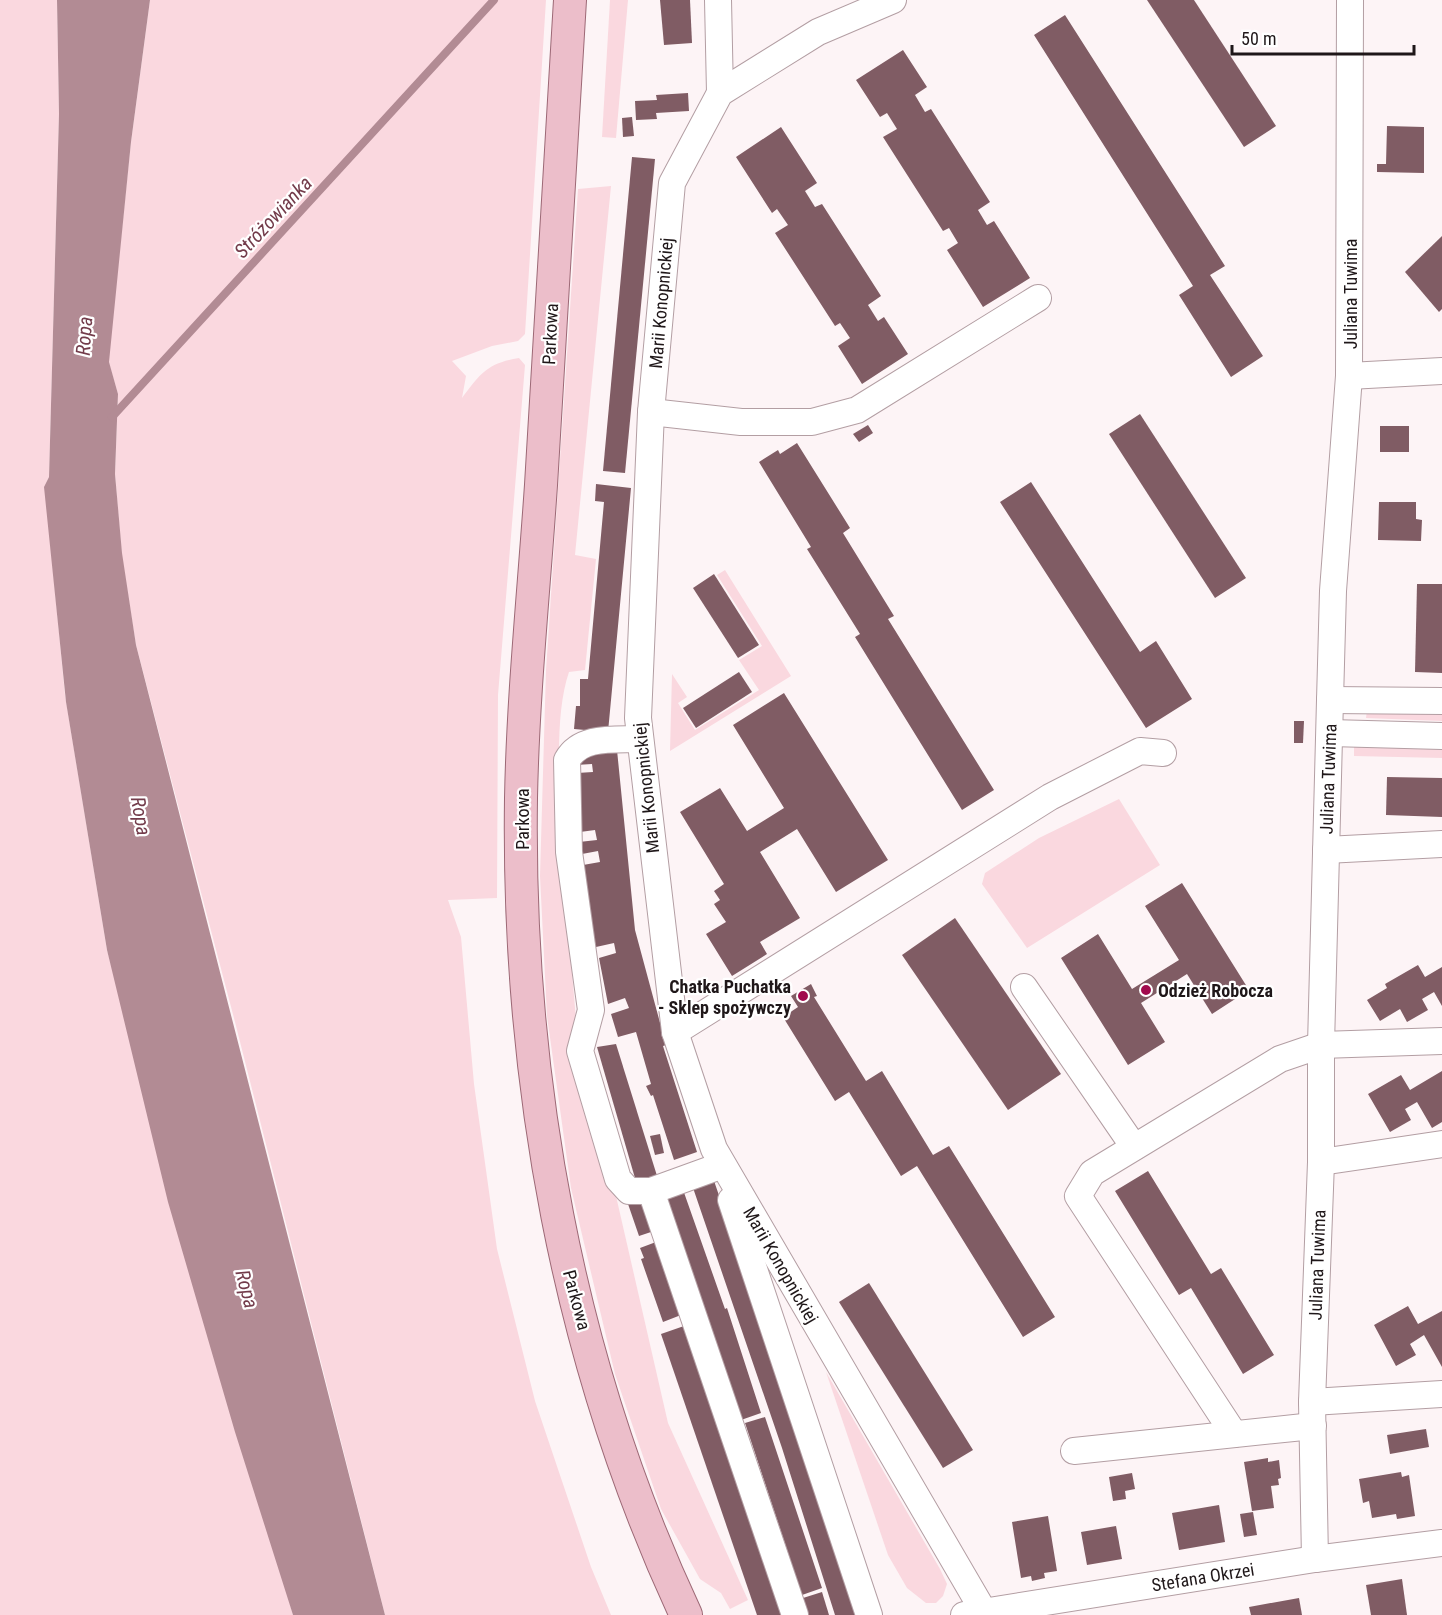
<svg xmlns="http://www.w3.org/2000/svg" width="1442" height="1615" viewBox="0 0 1442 1615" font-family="'Roboto Condensed',sans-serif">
	<rect width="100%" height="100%" fill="#fdf4f6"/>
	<g fill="#fad8df">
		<path d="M0,0H57L59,114L49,477L45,487L65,695L107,950L293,1615H0Z"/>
		<path d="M150,0H546L525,334L518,341L492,346L452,361L466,376L462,398C480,374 487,363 519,358L525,365L498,695L497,898L448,900L461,937L474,1084L497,1249L535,1401L591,1567L611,1615H385L235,1022L136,645L122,558L115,474L118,394L108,360L131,142Z"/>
		<path d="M610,0H628L616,138L602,137Z"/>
		<path d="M611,186L575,555L596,559L585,670L569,672C552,721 561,810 565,863C571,957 575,1049 593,1141L605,1148L668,1423L748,1600L730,1609L721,1593L700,1579L661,1509L615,1374L571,1188L547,1016L540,876L546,670L578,189Z"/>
		<path d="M725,570L791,676L670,751L672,674L687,697L678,703L695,730L759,690L739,660L762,646L717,575Z"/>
		<path d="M1367,710L1442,712V721L1366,718Z"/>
		<path d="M1354,742L1442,745V758L1354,756Z"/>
		<path d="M1119,799L1160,865L1027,948L982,884L985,873L1039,838Z"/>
		<path d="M826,1372L940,1569L947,1584L943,1596L936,1603H926L907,1588L888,1555Z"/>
	</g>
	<path fill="#b28b94" d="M57,0H150L131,142L109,362L118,394L115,474L122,553L136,645L385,1615H293L235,1432L168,1202L107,950L66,702L44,487L49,477L59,114Z"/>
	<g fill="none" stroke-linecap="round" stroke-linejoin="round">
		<path stroke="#b28b94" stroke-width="8" d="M112,417L494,0"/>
	</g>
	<g fill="#805c64">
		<path d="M660,0H690L692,43L664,45Z"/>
		<path d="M1147,0H1194L1276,126L1244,147Z"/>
		<path d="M1065,15L1225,266L1210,275L1263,356L1231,377L1179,295L1193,286L1034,35Z"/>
		<path d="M903,50L927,87L915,95L925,112L931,109L990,202L978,210L987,225L994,221L1030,278L983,307L947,250L958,243L949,228L943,231L883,137L897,129L887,113L880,117L856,80Z"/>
		<path d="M688,93L689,111L656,113L657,119L636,120L635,101L657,100L656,95Z"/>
		<path d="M632,117L634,136L623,137L622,118Z"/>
		<path d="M1387,126L1424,127V173L1377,172V164H1386Z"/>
		<path d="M781,127L817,183L805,191L815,207L822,204L881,296L868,305L878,321L884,317L908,354L862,384L838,346L850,338L840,323L835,326L775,233L788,225L777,209L772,213L736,157Z"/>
		<path d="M632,157L655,159L625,473L603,471Z"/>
		<path d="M1442,236V309L1439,312L1405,272Z"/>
		<path d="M1140,414L1246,578L1215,598L1109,434Z"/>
		<path d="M868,425L873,433L859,442L853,434Z"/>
		<rect x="1380" y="426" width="29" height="26"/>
		<path d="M797,443L850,528L843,533L894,616L888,619L994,790L962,810L855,637L860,634L807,549L811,547L759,462L778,450L780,454Z"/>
		<path d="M1031,482L1140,652L1156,641L1192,699L1146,728L1000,502Z"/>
		<path d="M596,484L631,488L608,732L574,729L576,706H580V679H588L604,502L595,501Z"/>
		<path d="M1379,502H1416V519L1422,520L1421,541L1378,540Z"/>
		<path d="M714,574L759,645L738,658L693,588Z"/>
		<path d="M1417,584H1442V673L1415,672Z"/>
		<path d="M739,672L752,692L696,728L683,708Z"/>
		<path d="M784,693L888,860L836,892L797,829L760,852L800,918L760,942L767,954L732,976L706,934L726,922L714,904L720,900L714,891L724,884L680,812L720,788L747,831L784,808L733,725Z"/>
		<path d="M1294,721H1304L1303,743H1294Z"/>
		<path d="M617,750L635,930L666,1045L663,1046L697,1152L674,1160L653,1095L651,1096L646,1086L651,1084L636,1032L618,1037L611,1014L629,1008L625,998L608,1004L599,958L616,953L614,943L596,947L589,912L583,865L600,862L598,851L582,854L579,842L597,840L595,830L580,832L577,773L593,772L592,764L576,765L575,754Z"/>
		<path d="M1387,777L1442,778V817L1386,815Z"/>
		<path d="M1182,883L1249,990L1212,1014L1187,974L1141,1003L1165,1042L1128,1065L1061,958L1098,934L1132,989L1179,960L1145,906Z"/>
		<path d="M955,918L1061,1074L1008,1110L902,955Z"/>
		<path d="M1418,965L1425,977L1442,967V1006L1434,992L1422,999L1428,1010L1407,1022L1400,1009L1380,1021L1367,1000L1387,988L1385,984Z"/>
		<path d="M811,984L817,996L814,997L866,1081L882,1071L933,1155L949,1146L1055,1317L1023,1337L917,1166L901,1176L849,1092L835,1101L783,1017L798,1007L791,996Z"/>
		<path d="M616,1044L658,1179L637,1185L597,1047Z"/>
		<path d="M1442,1071V1122L1432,1128L1417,1102L1405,1109L1411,1120L1390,1132L1368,1094L1401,1075L1410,1090Z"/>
		<path d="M660,1134L664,1153L655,1155L650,1136Z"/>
		<path d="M1148,1171L1211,1274L1221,1268L1274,1355L1243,1374L1191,1288L1179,1295L1115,1191Z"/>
		<path d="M712,1175L802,1438L859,1615H835L782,1448L691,1182Z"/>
		<path d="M681,1184L725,1309L727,1308L761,1413L741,1420L663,1190Z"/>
		<path d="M644,1199L654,1231L639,1236L628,1204Z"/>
		<path d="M656,1242L681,1315L663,1322L641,1259L644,1258L640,1248Z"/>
		<path d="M869,1283L973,1450L943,1468L839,1302Z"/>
		<path d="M1408,1306L1418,1324L1442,1311V1367L1424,1335L1410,1344L1416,1355L1396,1366L1374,1325Z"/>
		<path d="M684,1326L783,1615H757L661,1334Z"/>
		<path d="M765,1417L822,1588L802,1595L745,1423Z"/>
		<path d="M1426,1429L1429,1447L1390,1454L1387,1435Z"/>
		<path d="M1268,1458V1462L1279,1460L1281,1478L1278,1479L1279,1485L1271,1486L1274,1508L1252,1511L1244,1462Z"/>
		<path d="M1401,1472L1402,1477L1409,1475L1415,1516L1397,1519L1396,1514L1372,1518L1369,1501L1363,1503L1359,1479Z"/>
		<path d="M1132,1473L1135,1489L1125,1491L1126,1499L1113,1501L1109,1477Z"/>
		<path d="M1219,1505L1225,1542L1179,1550L1172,1513Z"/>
		<path d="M1253,1512L1257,1535L1244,1537L1240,1514Z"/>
		<path d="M1048,1516L1057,1571L1044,1573L1045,1578L1032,1581L1031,1576L1021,1578L1012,1522Z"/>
		<path d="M1116,1526L1122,1559L1087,1565L1081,1532Z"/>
		<path d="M1402,1579L1407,1615H1371L1366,1585Z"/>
		<path d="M822,1592L829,1615H808L803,1598Z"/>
		<path d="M1299,1598L1302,1615H1251L1249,1607Z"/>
	</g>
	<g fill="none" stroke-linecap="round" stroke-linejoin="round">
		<defs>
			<g id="minor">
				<path d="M718,0L720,93"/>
				<path d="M893,0L818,32L720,93L672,183L651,412L638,718L675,1032L714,1149L984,1612"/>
				<path d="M1349,376L1442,371"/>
				<path d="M651,412L741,422H812L857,410L1038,298"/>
				<path d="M1330,700L1442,701"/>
				<path d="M1330,733L1442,736"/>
				<path d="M640,739C614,740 581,735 567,760L569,852L591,1010L580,1051L618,1179L629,1191H651L720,1166"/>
				<path d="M1326,850L1442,844"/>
				<path d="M1024,987L1134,1147"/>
				<path d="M675,1032L1050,797L1140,751L1163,753"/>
				<path d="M1321,1162L1442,1144"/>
				<path d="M651,1191L795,1615"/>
				<path d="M731,1200L869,1615"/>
				<path d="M1312,1402L1442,1394"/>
				<path d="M1234,1434L1078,1196L1092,1173L1280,1059L1321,1045L1442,1041"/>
				<path d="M1074,1451L1313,1426"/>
				<path d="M1315,1559L1312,1402L1321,1162V1045L1330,700L1333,591L1349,376L1350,0"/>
				<path d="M964,1615L1315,1559L1442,1543"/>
			</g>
			<path id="major" d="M570,0C560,162 551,324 541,485C534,589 523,694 521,798C517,1077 567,1361 686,1615"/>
		</defs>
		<use href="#minor" stroke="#b39ea3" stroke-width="28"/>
		<use href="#major" stroke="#9c6875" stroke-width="34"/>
		<use href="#minor" stroke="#fff" stroke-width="26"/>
		<use href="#major" stroke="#ecbeca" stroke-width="32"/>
	</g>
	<g fill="#a10a4d" stroke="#fff" stroke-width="2">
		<circle cx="1146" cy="990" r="6"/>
		<circle cx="803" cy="996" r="6"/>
	</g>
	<g text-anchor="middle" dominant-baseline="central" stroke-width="4.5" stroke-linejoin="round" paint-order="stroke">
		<g font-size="18" fill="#1f1719" stroke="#fff">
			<text transform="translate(1350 294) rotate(-90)">Juliana Tuwima</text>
			<text transform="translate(661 303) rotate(-85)">Marii Konopnickiej</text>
			<text transform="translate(550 334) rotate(-87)">Parkowa</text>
			<text transform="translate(1328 779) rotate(-88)">Juliana Tuwima</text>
			<text transform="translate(646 788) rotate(-96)">Marii Konopnickiej</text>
			<text transform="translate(522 819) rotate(-90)">Parkowa</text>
			<text transform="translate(781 1265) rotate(60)">Marii Konopnickiej</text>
			<text transform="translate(1317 1265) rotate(-88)">Juliana Tuwima</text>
			<text transform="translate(577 1300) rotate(75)">Parkowa</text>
			<text transform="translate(1203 1577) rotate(-9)">Stefana Okrzei</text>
		</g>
		<g font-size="18" font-weight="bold" fill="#1f1719" stroke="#fff" text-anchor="end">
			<text x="791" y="986">Chatka Puchatka<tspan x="791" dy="21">- Sklep spożywczy</tspan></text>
			<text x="1158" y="990" text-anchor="start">Odzież Robocza</text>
		</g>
		<g font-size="20" font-style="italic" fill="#733c4b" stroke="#fff">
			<text transform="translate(273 217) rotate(-47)">Stróżowianka</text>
			<text transform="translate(84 336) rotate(-86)">Ropa</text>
			<text transform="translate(141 816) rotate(80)">Ropa</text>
			<text transform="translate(247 1289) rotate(75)">Ropa</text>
		</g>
	</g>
	<path d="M1232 45v9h182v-9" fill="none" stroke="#1f1719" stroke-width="3"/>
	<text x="1241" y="45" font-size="18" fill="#1f1719" stroke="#ffffff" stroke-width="4.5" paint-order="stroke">50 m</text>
</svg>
